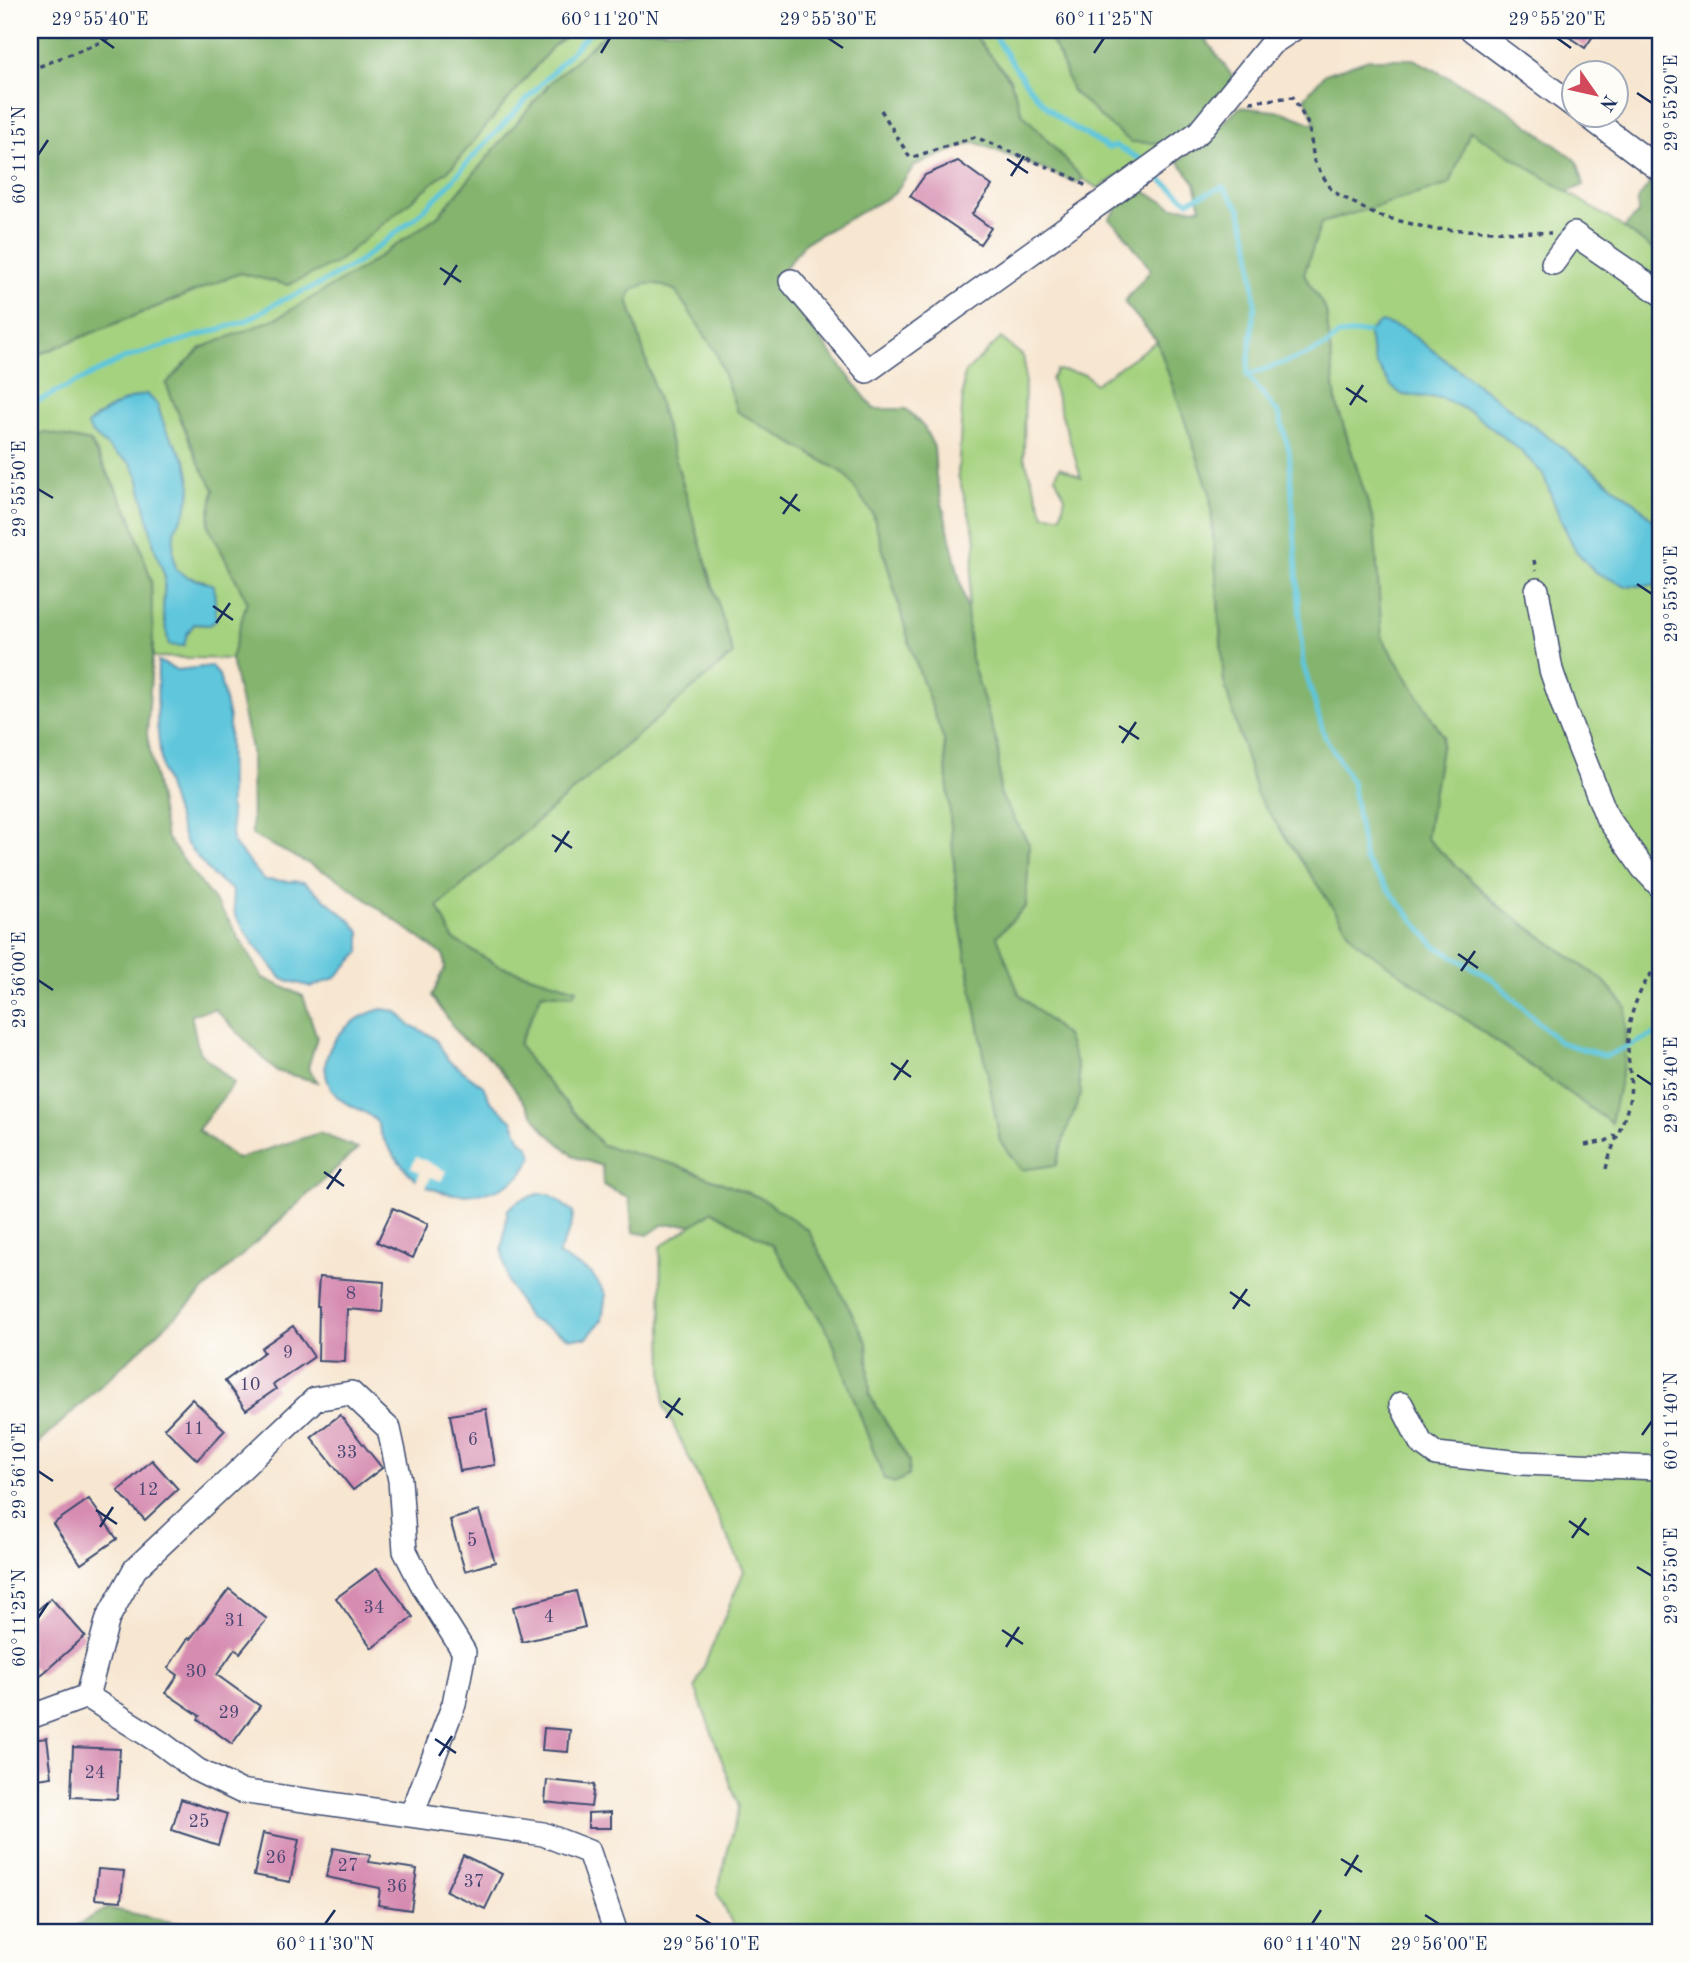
<svg xmlns="http://www.w3.org/2000/svg" width="1690" height="1963" viewBox="0 0 1690 1963" font-family="'Old Standard TT',serif">
	<rect width="100%" height="100%" fill="#fdfcf7"/>
	<filter id="ink" filterUnits="userSpaceOnUse"><feTurbulence type="fractalNoise" baseFrequency=".0143" numOctaves="2"/><feDisplacementMap in="SourceGraphic" scale="14" xChannelSelector="R" yChannelSelector="G"/><feConvolveMatrix kernelMatrix="1 2 1 2 8 2 1 2 1" color-interpolation-filters="sRGB"/></filter>
	<filter id="wash" filterUnits="userSpaceOnUse"><feTurbulence type="fractalNoise" baseFrequency=".00686" numOctaves="4" result="noise"/><feDisplacementMap in="SourceGraphic" scale="28" xChannelSelector="R" yChannelSelector="G"/><feGaussianBlur stdDeviation="1.57" result="paint"/><feColorMatrix in="noise" values="0 0 0 0 0 0 0 0 0 0 0 0 0 0 0 0 0 1.4 0 .05"/><feComposite in="paint" operator="in"/></filter>
	<g filter="url(#wash)">
		<rect width="100%" height="100%" fill="#f7e6d0"/>
		<g fill="#a5d27f" stroke="#60806e" stroke-width="2" fill-rule="evenodd">
			<path d="M575,30H610L552,81L439,215L363,268L277,318L201,348L166,384L200,465L214,489L208,525L247,601L231,659L153,657L151,580L130,515L91,442L43,432L30,444V358L240,273L288,285L452,167L553,46ZM157,404L166,430L186,461L191,487L186,510L174,531L173,553L176,570L188,577L205,581L210,625L194,624L187,634L169,645L163,612L165,577L155,549L139,480L131,463L96,417L115,407Z"/>
			<path d="M970,30H1044L1060,57L1073,91L1131,142L1161,143L1157,152L1098,188L1083,179L1022,113L1010,79Z"/>
			<path d="M1470,130L1624,228L1660,254V528L1637,504L1404,329L1403,395L1442,398L1471,412L1520,450L1543,474L1560,518L1576,551L1626,586L1660,585V1933H737L717,1893L739,1807L695,1687L744,1571L664,1406L660,1247L713,1211L773,1246L830,1335L884,1479L909,1461L870,1396L867,1342L761,1198L676,1165L602,1146L531,1063L519,1044L542,993L572,995L577,989L499,966L453,939L438,906L733,654L628,299L632,290L645,284H657L675,290L716,352L737,411L845,474L873,514L912,652L944,740L958,913L1000,1141L1056,1165L1065,1135L1066,1036L1019,994L996,936L1026,906L1029,844L1000,794L998,746L971,659L967,611L976,539L958,475L964,374L1001,338L1023,356L1025,367L1024,457L1044,515L1061,516L1065,497L1055,477L1060,467L1081,477L1051,379L1057,370L1085,374L1095,384L1157,341L1210,493L1224,682L1257,795L1626,1007L1604,981L1499,906L1426,838L1443,736L1382,638L1374,523L1336,402L1326,311L1304,274L1321,223L1450,184Z"/>
		</g>
		<g fill="#84b46e" stroke="#507266" stroke-width="2">
			<path d="M30,30H575L553,46L452,167L336,263L288,285L240,273L30,358Z"/>
			<path d="M610,30H970L1010,79L1022,113L1083,179L1077,183L975,142L915,165L894,194L806,242L775,280L874,409H906L924,427L934,447L936,477L967,611L971,659L998,746L1000,794L1029,844L1026,906L997,936L1019,994L1066,1036L1077,1065L1081,1094L1065,1134L1056,1165L1021,1170L1000,1141L958,913L944,740L912,652L873,514L845,474L737,411L716,352L675,290L657,284H645L632,290L628,299L733,654L438,906L453,939L499,966L577,989L573,995L542,993L519,1044L531,1063L602,1145L676,1165L761,1198L808,1230L867,1342L870,1396L909,1461L908,1476L894,1483L884,1479L830,1335L773,1246L713,1211L694,1224L662,1225L648,1235L633,1232L629,1198L603,1185L602,1166L575,1157L545,1131L506,1077L486,1054L462,1039L432,996L445,968L444,956L337,878L252,835L251,749L231,659L247,601L208,525L214,489L200,465L166,384L201,348L277,318L363,268L439,215L552,81Z"/>
			<path d="M1044,30H1199L1235,80L1204,114L1175,137L1161,143L1131,142L1107,123L1072,91L1060,57Z"/>
			<path d="M1369,59H1414L1501,105L1577,161L1584,185L1568,192L1470,131L1450,184L1321,223L1304,274L1326,311L1336,402L1374,523L1382,638L1443,736L1426,838L1498,906L1604,981L1626,1007L1625,1057L1611,1123L1356,942L1257,795L1224,682L1210,493L1157,341L1124,302L1151,270L1122,231L1109,219L1129,194L1143,191L1174,207L1201,208L1195,183L1178,161L1204,142L1240,107L1283,112L1316,125L1305,97L1325,74Z"/>
			<path d="M1651,182L1660,189V254L1624,228L1638,213V199Z"/>
			<path d="M43,432L90,442L130,515L151,580L153,644L147,735L166,837L230,922L263,978L303,996L317,1037L308,1068L318,1082L276,1071L215,1009L191,1014L199,1052L234,1083L198,1130L237,1159L319,1133L358,1148L30,1451V444Z"/>
			<path d="M108,1908L221,1933H63Z"/>
		</g>
		<g fill="#5fc6dc" stroke="#3d7a9d" stroke-width="2">
			<path d="M1381,322L1404,329L1637,504L1660,528V585L1626,586L1595,572L1576,551L1560,518L1543,474L1520,450L1471,412L1442,398L1403,395L1392,387L1375,362L1368,332Z"/>
			<path d="M147,394L157,404L166,430L186,461L191,487L186,510L174,531L173,553L176,570L188,577L214,585L216,620L210,625L194,624L187,634L184,646L169,645L163,612L165,577L155,549L139,480L131,463L116,454L92,433L87,425C100,413 130,396 147,394Z"/>
			<path d="M158,661L177,670L211,666L219,675L229,718L230,806L233,843L264,880L304,882L351,921L360,932V952L335,978L312,987L282,979L253,943L235,916L232,890L212,875L185,842L162,770L157,724Z"/>
			<path d="M382,1009L396,1011L410,1025L430,1035L437,1041L448,1060L483,1086L490,1101L512,1120L521,1140L529,1147L533,1157C528,1164 524,1173 517,1178C487,1201 436,1201 409,1173C398,1161 388,1149 381,1134C379,1129 379,1123 375,1120C364,1108 345,1107 335,1094C307,1057 346,1017 382,1009Z"/>
			<path d="M538,1194H549L573,1212C573,1230 565,1237 558,1255L591,1273L606,1294L602,1320L587,1338H570L528,1318L508,1282L502,1249L508,1209L520,1200Z"/>
		</g>
		<path fill="#f7e6d0" d="M416,1156L446,1171L441,1181L431,1177L425,1189L415,1183L420,1173L411,1168Z"/>
		<g fill="none" stroke-linecap="round" stroke-linejoin="round">
			<g stroke="#5fc6dc" stroke-width="5">
				<path d="M991,30C1011,61 1031,97 1062,120C1076,131 1093,137 1108,148L1116,146L1144,161"/>
				<path d="M1155,175L1188,201L1223,187L1240,209L1251,251L1255,305L1247,375L1279,414L1289,450L1303,664L1325,737L1352,782L1365,861L1434,945L1494,980L1559,1042L1606,1056L1660,1032"/>
				<path d="M1247,375L1301,357L1326,346L1338,335L1368,332"/>
				<path d="M30,405L125,358L246,321L280,301L318,285L357,263L416,217L445,189L468,162L592,30"/>
			</g>
		</g>
		<g id="blocks">
			<g fill="#d68bb0">
				<path d="M1559,30H1597L1585,48Z"/>
				<path d="M958,161L992,186L972,214L991,228L980,244L910,196L925,175Z"/>
				<path d="M393,1208L428,1224L413,1258L377,1242Z"/>
				<path d="M319,1277L384,1282L382,1312L347,1309L345,1362L318,1361L319,1307H317Z"/>
				<path d="M293,1326L314,1357L273,1385L276,1389L246,1410L225,1381L264,1352L261,1348Z"/>
				<path d="M192,1399L225,1430L197,1460L164,1428Z"/>
				<path d="M486,1409L495,1465L460,1471L450,1415Z"/>
				<path d="M340,1415L382,1468L353,1490L311,1437Z"/>
				<path d="M152,1460L178,1489L145,1520L118,1491Z"/>
				<path d="M89,1499L117,1539L81,1564L53,1524Z"/>
				<path d="M479,1511L495,1562L465,1571L450,1520Z"/>
				<path d="M377,1568L413,1617L372,1648L336,1598Z"/>
				<path d="M229,1589L267,1619L240,1653L235,1649L217,1675L260,1706L232,1744L198,1719L200,1716L166,1693L178,1675L168,1668L188,1638L190,1639Z"/>
				<path d="M576,1591L585,1627L522,1642L513,1607Z"/>
				<path d="M51,1598L85,1636L40,1676L30,1664V1617Z"/>
				<path d="M544,1728L570,1730L568,1752L542,1750Z"/>
				<path d="M47,1738L52,1777L30,1780V1740Z"/>
				<path d="M73,1747L120,1749L117,1799L71,1797Z"/>
				<path d="M547,1780L594,1785L591,1807L545,1802Z"/>
				<path d="M181,1799L227,1814L218,1845L172,1830Z"/>
				<path d="M611,1812V1828H588V1813Z"/>
				<path d="M263,1833L299,1840L290,1882L254,1875Z"/>
				<path d="M333,1848L370,1855L369,1862L417,1869L411,1910L378,1905L380,1888L326,1877Z"/>
				<path d="M463,1855L502,1874L485,1909L446,1891Z"/>
				<path d="M98,1869L124,1871L121,1901L95,1899Z"/>
			</g>
		</g>
	</g>
	<g filter="url(#ink)">
		<use href="#blocks" fill-opacity="0" stroke="#3c4a6f" stroke-width="2"/>
		<g fill="none" stroke-linecap="round" stroke-linejoin="round">
			<defs>
				<g id="minor">
					<path d="M1472,30L1574,106"/>
					<path d="M1588,116L1660,170"/>
					<path d="M1553,263L1574,234L1660,293"/>
					<path d="M791,281L867,371L1199,132L1271,44L1292,30"/>
					<path d="M1537,590L1551,670L1565,711L1607,817L1643,868L1660,886"/>
					<path d="M1401,1404L1421,1443L1436,1454L1521,1463L1660,1468"/>
					<path d="M87,1696L108,1618L135,1569L315,1399L351,1393L389,1429L400,1480L405,1551L424,1588L464,1652L454,1704L412,1814"/>
					<path d="M87,1696L161,1743L197,1770L240,1791L543,1834L589,1852L616,1933"/>
					<path d="M30,1717L87,1696"/>
				</g>
			</defs>
			<use href="#minor" stroke="#3c4a6f" stroke-width="26"/>
			<g stroke="#3c4a6f" stroke-width="3.5" stroke-dasharray="5 5" stroke-linecap="butt">
				<path d="M30,70L132,30"/>
				<path d="M1250,102L1293,97L1309,126L1314,161L1332,191L1376,215L1432,229L1551,233"/>
				<path d="M881,110L910,158L975,137L1072,177L1089,188"/>
				<path d="M1534,560L1536,571"/>
				<path d="M1585,1145L1606,1141L1616,1135"/>
				<path d="M1606,1169C1611,1146 1624,1125 1629,1102C1633,1084 1628,1066 1628,1048C1626,1019 1640,984 1660,963"/>
			</g>
			<use href="#minor" stroke="#fff" stroke-width="23"/>
		</g>
	</g>
	<path fill="none" stroke="#1b2f5e" stroke-width="2.5" d="M100,38L114,48M828,38L843,48M1557,38L1571,48M601,53L610,38M1094,53L1104,38M1637,93L1652,103M38,155L48,140M1007,159L1028,173M1011,176L1024,156M440,268L461,282M444,285L457,265M1346,388L1367,402M1350,405L1363,385M38,489L53,498M780,497L800,511M783,514L797,494M1637,584L1652,594M213,606L233,620M216,623L230,603M1119,726L1139,739M1122,743L1136,722M552,835L572,848M555,852L569,831M1458,954L1478,968M1461,971L1475,951M38,980L53,990M891,1063L911,1077M1637,1075L1652,1085M894,1080L908,1060M324,1172L344,1186M327,1189L341,1169M1230,1292L1250,1306M1233,1309L1247,1289M663,1401L683,1415M666,1418L680,1398M1642,1435L1652,1421M38,1471L53,1481M96,1510L117,1524M1569,1521L1589,1535M100,1527L113,1507M1572,1538L1586,1518M1637,1567L1652,1576M38,1618L48,1603M1002,1630L1023,1644M1006,1647L1019,1627M435,1739L456,1753M439,1756L452,1736M1341,1859L1362,1872M1345,1876L1358,1855M696,1915L711,1924M1425,1915L1439,1924M325,1924L335,1910M1312,1924L1321,1910"/>
	<g text-anchor="middle" dominant-baseline="central" stroke-width="5" stroke-linejoin="round" paint-order="stroke">
		<g font-size="18" fill="#4a4672">
			<text x="351" y="1294">8</text>
			<text x="288" y="1353">9</text>
			<text x="250" y="1385">10</text>
			<text x="194" y="1429">11</text>
			<text x="473" y="1440">6</text>
			<text x="347" y="1453">33</text>
			<text x="148" y="1490">12</text>
			<text x="472" y="1541">5</text>
			<text x="374" y="1608">34</text>
			<text x="549" y="1617">4</text>
			<text x="235" y="1621">31</text>
			<text x="196" y="1672">30</text>
			<text x="229" y="1713">29</text>
			<text x="95" y="1773">24</text>
			<text x="199" y="1822">25</text>
			<text x="276" y="1858">26</text>
			<text x="348" y="1866">27</text>
			<text x="474" y="1882">37</text>
			<text x="397" y="1887">36</text>
		</g>
	</g>
	<rect width="1690" height="1963" fill="none" stroke="#fdfcf7" stroke-width="77"/>
	<g transform="translate(1595 94) rotate(124)"><circle r="33" fill="#fdfcf7" stroke="#a3aaba" stroke-width="2"/>
	<path d="M0-5L12 26L0 18L-12 26Z" fill="#d1495b"/>
	<text y="-10" font-size="19" font-weight="bold" text-anchor="middle" fill="#1b2f5e">N</text>
	</g>
	<rect x="38" y="38" width="1614" height="1886" fill="none" stroke="#1b2f5e" stroke-width="2.5"/>
	<g font-size="18" text-anchor="middle" fill="#1b2f5e">
		<text x="100" y="25">29°55'40"E</text>
		<text x="610" y="25">60°11'20"N</text>
		<text x="828" y="25">29°55'30"E</text>
		<text x="1104" y="25">60°11'25"N</text>
		<text x="1557" y="25">29°55'20"E</text>
		<text transform="translate(1671 103) rotate(-90)" y="6">29°55'20"E</text>
		<text transform="translate(19 155) rotate(-90)" y="6">60°11'15"N</text>
		<text transform="translate(19 489) rotate(-90)" y="6">29°55'50"E</text>
		<text transform="translate(1671 594) rotate(-90)" y="6">29°55'30"E</text>
		<text transform="translate(19 980) rotate(-90)" y="6">29°56'00"E</text>
		<text transform="translate(1671 1085) rotate(-90)" y="6">29°55'40"E</text>
		<text transform="translate(1671 1421) rotate(-90)" y="6">60°11'40"N</text>
		<text transform="translate(19 1471) rotate(-90)" y="6">29°56'10"E</text>
		<text transform="translate(1671 1576) rotate(-90)" y="6">29°55'50"E</text>
		<text transform="translate(19 1618) rotate(-90)" y="6">60°11'25"N</text>
		<text x="325" y="1950">60°11'30"N</text>
		<text x="711" y="1950">29°56'10"E</text>
		<text x="1312" y="1950">60°11'40"N</text>
		<text x="1439" y="1950">29°56'00"E</text>
	</g>
</svg>
